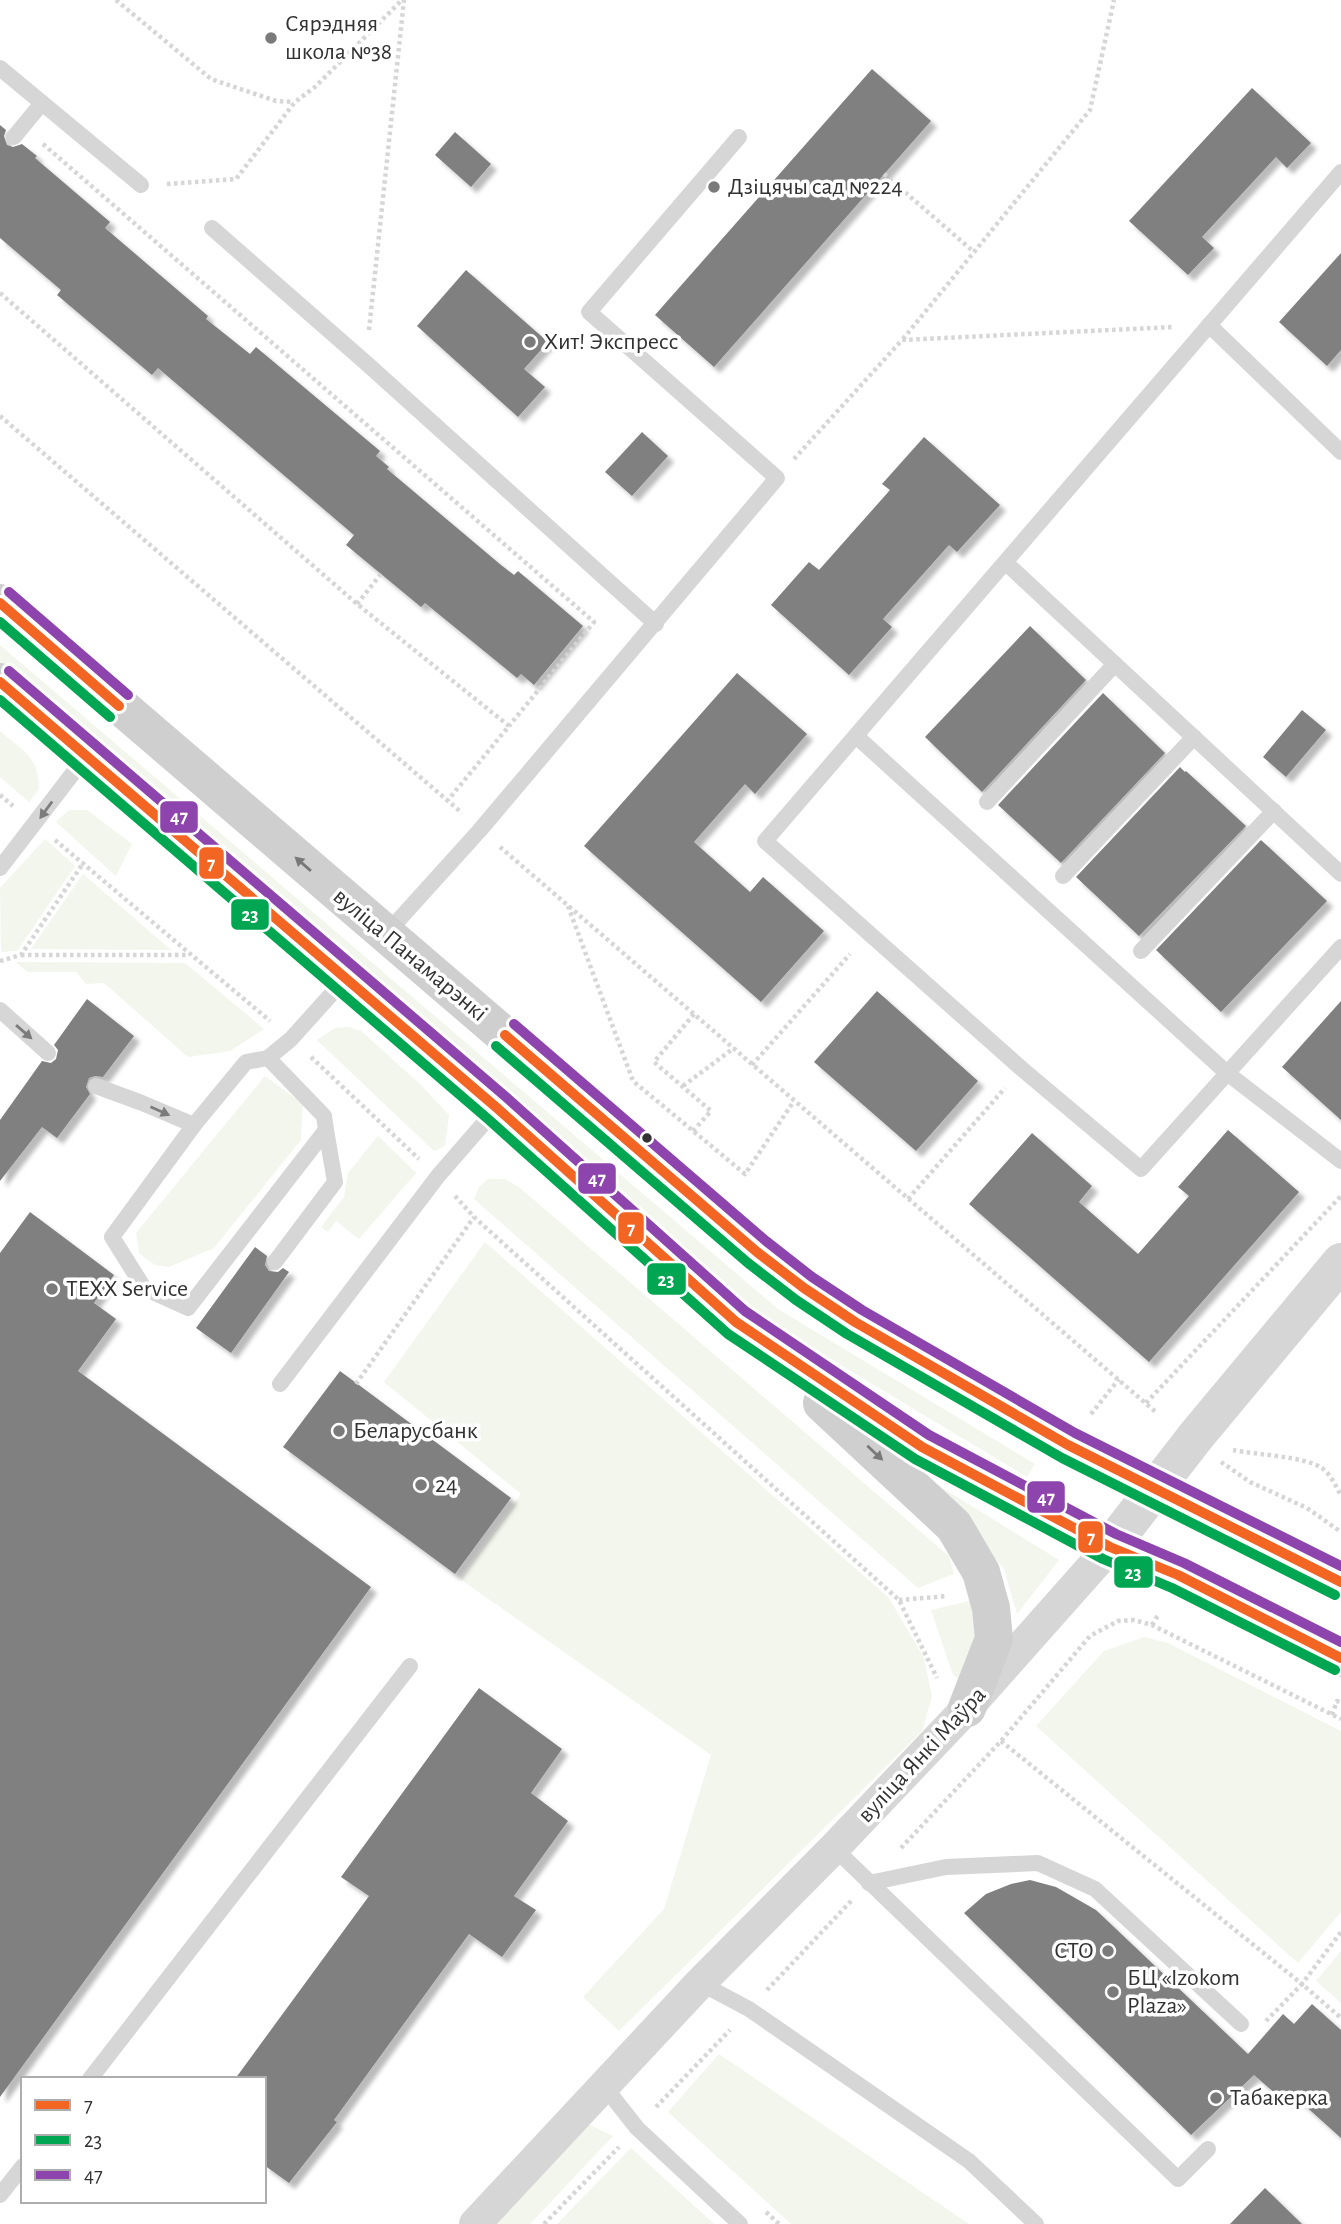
<svg xmlns="http://www.w3.org/2000/svg" width="1341" height="2224" viewBox="0 0 1341 2224" font-family="'Alegreya Sans',sans-serif">
	<defs>
		<filter id="shadow"><feDropShadow dx="6" dy="6" stdDeviation="2" flood-color="#0004"/></filter>
	</defs>
	<rect width="100%" height="100%" fill="#fff"/>
	<g fill="#f3f6ed">
		<path d="M0,645L778,1309L1035,1464L1027,1477L789,1334L766,1318L0,664Z"/>
		<path d="M0,731C24,752 38,755 39,789L29,802L0,777Z"/>
		<path d="M69,810H87L132,844L116,876L56,822Z"/>
		<path d="M45,839L75,866L17,951L1,952L0,888Z"/>
		<path d="M83,874L171,950L31,949Z"/>
		<path d="M16,962L185,963L264,1029L230,1051L188,1057L104,983L86,984L76,972H27Z"/>
		<path d="M348,1027L361,1031L420,1084L449,1115L445,1146L434,1151L317,1040L335,1028Z"/>
		<path d="M265,1076L303,1104L301,1140L214,1248L169,1267L155,1265L139,1253L136,1233Z"/>
		<path d="M378,1136L416,1173L359,1239L336,1221L328,1232L321,1227L344,1197L348,1173Z"/>
		<path d="M488,1179H505L519,1187L949,1556L954,1574L918,1588L474,1199L479,1187Z"/>
		<path d="M485,1242L889,1598L924,1658L932,1697L922,1731L619,2031L583,1997L664,1909L711,1755L460,1579L521,1494L384,1382Z"/>
		<path d="M907,1466L1059,1560L1017,1614L1004,1569L968,1528Z"/>
		<path d="M970,1601L983,1654L964,1682L953,1675L931,1610Z"/>
		<path d="M1144,1637L1168,1643L1341,1731V1912L1298,1963L1036,1726L1104,1651Z"/>
		<path d="M1341,1951V2003L1316,1981Z"/>
		<path d="M719,2054L969,2224H791L668,2112Z"/>
		<path d="M582,2121L613,2136L530,2224H485Z"/>
		<path d="M631,2148L714,2224H557Z"/>
	</g>
	<g fill="#808080" filter="url(#shadow)">
		<path d="M872,69L931,121L714,367L655,315Z"/>
		<path d="M1252,88L1311,143L1287,168L1276,157L1202,237L1214,248L1188,275L1129,221Z"/>
		<path d="M0,125L6,130L4,136L7,145L13,147L22,144L37,156L35,158L110,222L105,228L208,316L206,319L250,354L256,347L380,451L376,456L389,467L387,469L501,565L514,575L518,571L583,626L534,685L521,674L517,678L425,603L421,607L346,545L354,535L158,368L152,375L57,295L61,290L0,238Z"/>
		<path d="M455,132L491,164L471,187L435,155Z"/>
		<path d="M1341,253V350L1327,366L1279,322Z"/>
		<path d="M466,270L548,342L524,369L545,387L518,417L417,326Z"/>
		<path d="M642,432L668,456L632,496L605,472Z"/>
		<path d="M924,437L1000,505L957,552L949,545L883,619L892,627L849,675L771,605L809,562L819,570L890,490L882,484Z"/>
		<path d="M1030,626L1086,680L982,792L925,737Z"/>
		<path d="M737,673L807,734L755,794L745,784L694,842L750,892L763,877L824,931L761,1002L584,846Z"/>
		<path d="M1103,693L1165,753L1061,863L998,805Z"/>
		<path d="M1302,710L1326,730L1286,777L1263,757Z"/>
		<path d="M1180,767L1185,772L1186,771L1246,826L1139,936L1076,877Z"/>
		<path d="M1261,840L1327,901L1221,1012L1156,950Z"/>
		<path d="M877,991L978,1081L916,1151L814,1062Z"/>
		<path d="M87,999L134,1036L103,1077L95,1076L89,1078L86,1087L90,1094L57,1138L42,1127L0,1181V1120L42,1061L51,1063L56,1059L58,1050L54,1045Z"/>
		<path d="M1341,1001V1120L1282,1067Z"/>
		<path d="M1228,1130L1299,1192L1149,1362L969,1204L1032,1133L1092,1186L1079,1202L1138,1254L1189,1196L1178,1187Z"/>
		<path d="M30,1212L114,1275L94,1303L116,1319L78,1371L371,1587L0,2097V1253Z"/>
		<path d="M255,1247L267,1256L265,1265L269,1271L278,1272L283,1268L289,1272L231,1353L196,1328Z"/>
		<path d="M340,1371L511,1498L455,1574L283,1447Z"/>
		<path d="M479,1688L562,1749L531,1793L568,1821L514,1896L536,1910L502,1957L469,1934L334,2120L337,2122L289,2183L264,2165V2079H235L369,1896L341,1877Z"/>
		<path d="M1030,1880L1056,1887L1096,1910L1248,2054L1283,2014L1294,2024L1312,2004L1341,2030V2138L1292,2094L1285,2102L1254,2075L1191,2135L964,1913L986,1894L1011,1884Z"/>
		<path d="M1265,2188L1302,2224H1230Z"/>
	</g>
	<g fill="none" stroke-linecap="round" stroke-linejoin="round">
		<g stroke="#d6d6d6" stroke-width="4.5" stroke-dasharray="3.5 3.5" stroke-linecap="butt">
			<path d="M116,0L211,79L276,101L294,102"/>
			<path d="M43,144L594,622L509,726"/>
			<path d="M884,174L974,252"/>
			<path d="M167,184L236,179L295,102L315,87L402,0"/>
			<path d="M0,293L357,604L509,726L448,800"/>
			<path d="M369,330L404,0"/>
			<path d="M903,339L1090,110L1114,0"/>
			<path d="M0,416L462,813"/>
			<path d="M794,459L902,340L1173,327"/>
			<path d="M357,604L381,574"/>
			<path d="M0,795L13,806"/>
			<path d="M55,840L270,1021"/>
			<path d="M500,847L1157,1413"/>
			<path d="M568,906L633,1081L745,1174L794,1101"/>
			<path d="M21,955H189"/>
			<path d="M0,961L21,955L84,862"/>
			<path d="M311,1057L419,1159"/>
			<path d="M752,1065L850,954"/>
			<path d="M683,1086L734,1048"/>
			<path d="M693,1131L711,1111L654,1062L694,1014"/>
			<path d="M455,1196L474,1217L899,1600L937,1678"/>
			<path d="M908,1199L1005,1088"/>
			<path d="M356,1384L474,1217"/>
			<path d="M1146,1403L1341,1196"/>
			<path d="M1091,1414L1119,1379"/>
			<path d="M1233,1450C1257,1455 1303,1456 1322,1468C1331,1475 1336,1486 1341,1496"/>
			<path d="M1221,1462L1250,1482L1307,1508L1341,1532"/>
			<path d="M899,1600L948,1596"/>
			<path d="M1152,1625L1158,1615"/>
			<path d="M1332,1715L1337,1701L1341,1703"/>
			<path d="M1001,1741L1302,1984L1341,1932"/>
			<path d="M901,1848L1001,1741L1090,1636L1118,1621L1134,1620L1152,1625L1341,1719"/>
			<path d="M767,1990L852,1900"/>
			<path d="M1266,2021L1302,1984L1341,2018"/>
			<path d="M656,2107L730,2030"/>
			<path d="M766,2212L779,2224"/>
			<path d="M544,2224L619,2147"/>
		</g>
		<g stroke="#d6d6d6" stroke-width="16">
			<path d="M0,68L141,185"/>
			<path d="M14,137L42,103"/>
			<path d="M1341,172L765,841L1022,1069L1141,1169L1341,947"/>
			<path d="M212,228L365,362L656,624"/>
			<path d="M1209,325L1341,452"/>
			<path d="M1006,563L1341,874"/>
			<path d="M856,736L1227,1073L1341,1161"/>
			<path d="M987,802L1115,664"/>
			<path d="M0,868L87,755"/>
			<path d="M1063,876L1194,737"/>
			<path d="M386,934L480,830L777,478L589,312L739,137"/>
			<path d="M1141,951L1274,811"/>
			<path d="M0,1010L48,1053"/>
			<path d="M96,1086L142,1103L194,1125L246,1062L268,1058L291,1039L345,979"/>
			<path d="M194,1125L112,1237L144,1288L188,1308L326,1130L324,1116L268,1058"/>
			<path d="M275,1262L335,1182L326,1130"/>
			<path d="M280,1384L438,1176L497,1108"/>
			<path d="M834,1848L1178,2179L1208,2149"/>
			<path d="M869,1883L946,1867L1038,1863L1095,1889L1241,2024"/>
			<path d="M700,1983L749,2009L969,2161L1036,2224"/>
			<path d="M90,2079L410,1666"/>
			<path d="M604,2086L637,2128L740,2224"/>
			<path d="M0,2195L23,2166"/>
		</g>
		<path stroke="#d6d6d6" stroke-width="32" d="M475,2224L700,1983L834,1848L967,1708L1110,1547"/>
		<path stroke="#d6d6d6" stroke-width="38" d="M1110,1547L1196,1436L1341,1262"/>
		<g stroke="#cfcfcf" stroke-width="38">
			<path d="M0,603L757,1252L804,1288L855,1322L1068,1445L1341,1582"/>
			<path d="M0,682L497,1108L736,1322L922,1447L1110,1547L1178,1575L1341,1658"/>
			<path d="M822,1403L954,1526L981,1572L991,1608L994,1639L967,1708"/>
		</g>
		<defs>
			<g id="bus-1">
				<path d="M0,603L119,706"/>
				<path d="M0,682L497,1108L736,1322L922,1447L1110,1547L1178,1575L1341,1658"/>
				<path d="M505,1035L757,1252L804,1288L855,1322L1068,1445L1341,1582"/>
			</g>
			<g id="bus-2">
				<path d="M0,622L110,717"/>
				<path d="M0,700L488,1119L728,1334L915,1459L1103,1559L1172,1588L1335,1670"/>
				<path d="M496,1046L748,1263L796,1300L847,1334L1062,1458L1335,1595"/>
			</g>
			<g id="bus-3">
				<path d="M9,592L128,695"/>
				<path d="M9,671L506,1097L745,1311L929,1435L1116,1534L1184,1563L1341,1642"/>
				<path d="M514,1024L766,1241L812,1277L862,1310L1075,1433L1341,1566"/>
			</g>
		</defs>
		<use href="#bus-1" stroke="#fff" stroke-width="16"/>
		<use href="#bus-2" stroke="#fff" stroke-width="16"/>
		<use href="#bus-3" stroke="#fff" stroke-width="16"/>
		<use href="#bus-1" stroke="#f26522" stroke-width="10"/>
		<use href="#bus-2" stroke="#00a651" stroke-width="10"/>
		<use href="#bus-3" stroke="#8e44ad" stroke-width="10"/>
	</g>
	<defs><path id="oneway-solid" d="M-6-.8H1V-3.2L6.5 0L1 3.2V.8H-6Z" transform="scale(1.75)"/></defs>
	<g fill="#7c7c7c">
		<use href="#oneway-solid" transform="translate(46 810) rotate(126)"/>
		<use href="#oneway-solid" transform="translate(24 1032) rotate(41)"/>
		<use href="#oneway-solid" transform="translate(160 1111) rotate(24)"/>
	</g>
	<g fill="#797979">
		<use href="#oneway-solid" transform="translate(303 864) rotate(-139)"/>
		<use href="#oneway-solid" transform="translate(875 1453) rotate(43)"/>
	</g>
	<g fill="#7a7a7a" stroke="#fff" stroke-width="2.5">
		<circle cx="271" cy="38" r="7"/>
		<circle cx="714" cy="187" r="7"/>
		<circle cx="530" cy="342" r="7"/>
		<circle cx="52" cy="1289" r="7"/>
		<circle cx="339" cy="1431" r="7"/>
		<circle cx="421" cy="1485" r="7"/>
		<circle cx="1108" cy="1951" r="7"/>
		<circle cx="1113" cy="1992" r="7"/>
		<circle cx="1216" cy="2098" r="7"/>
	</g>
	<circle fill="#323232" stroke="#fff" stroke-width="2.5" cx="647" cy="1138" r="6"/>
	<g text-anchor="middle" dominant-baseline="central" stroke-width="7" stroke-linejoin="round" paint-order="stroke">
		<g font-size="24" fill="#323232" stroke="#fff" text-anchor="start">
			<text x="285" y="24">Сярэдняя<tspan x="285" dy="28">школа №38</tspan></text>
			<text x="728" y="187">Дзіцячы сад №224</text>
			<text x="544" y="342">Хит! Экспресс</text>
			<text x="66" y="1289">TEXX Service</text>
			<text x="353" y="1431">Беларусбанк</text>
			<text x="435" y="1485">24</text>
			<text x="1094" y="1951" text-anchor="end">СТО</text>
			<text x="1127" y="1978">БЦ «Izokom<tspan x="1127" dy="28">Plaza»</tspan></text>
			<text x="1230" y="2098">Табакерка</text>
		</g>
		<g font-size="24" fill="#323232" stroke="#fff">
			<text transform="translate(410 955) rotate(40)">вуліца Панамарэнкі</text>
			<text transform="translate(922 1755) rotate(-47)">вуліца Янкі Маўра</text>
		</g>
	</g>
	<g stroke="#fff" stroke-width="2.5">
		<rect x="159" y="800" width="40" height="34" rx="7" fill="#8e44ad"/>
		<rect x="198" y="846" width="27" height="34" rx="7" fill="#f26522"/>
		<rect x="230" y="898" width="40" height="33" rx="7" fill="#00a651"/>
		<rect x="577" y="1162" width="40" height="33" rx="7" fill="#8e44ad"/>
		<rect x="617" y="1211" width="28" height="34" rx="7" fill="#f26522"/>
		<rect x="646" y="1262" width="41" height="34" rx="7" fill="#00a651"/>
		<rect x="1026" y="1480" width="40" height="34" rx="7" fill="#8e44ad"/>
		<rect x="1077" y="1520" width="27" height="34" rx="7" fill="#f26522"/>
		<rect x="1113" y="1555" width="41" height="34" rx="7" fill="#00a651"/>
	</g>
	<g font-size="19" text-anchor="middle" font-weight="bold" fill="#fff">
		<text x="179" y="823">47</text>
		<text x="211" y="870">7</text>
		<text x="250" y="921">23</text>
		<text x="597" y="1185">47</text>
		<text x="631" y="1235">7</text>
		<text x="666" y="1286">23</text>
		<text x="1046" y="1504">47</text>
		<text x="1091" y="1544">7</text>
		<text x="1133" y="1579">23</text>
	</g>
	<rect x="21" y="2077" width="245" height="126" fill="#ffffff" stroke="#adadad" stroke-width="2"/>
	<rect x="35" y="2100" width="35" height="10" fill="#f26522" stroke="#adadad" stroke-width="2"/>
	<text x="84" y="2112" font-size="21" fill="#323232">7</text>
	<rect x="35" y="2135" width="35" height="10" fill="#00a651" stroke="#adadad" stroke-width="2"/>
	<text x="84" y="2147" font-size="21" fill="#323232">23</text>
	<rect x="35" y="2170" width="35" height="10" fill="#8e44ad" stroke="#adadad" stroke-width="2"/>
	<text x="84" y="2182" font-size="21" fill="#323232">47</text>
</svg>
